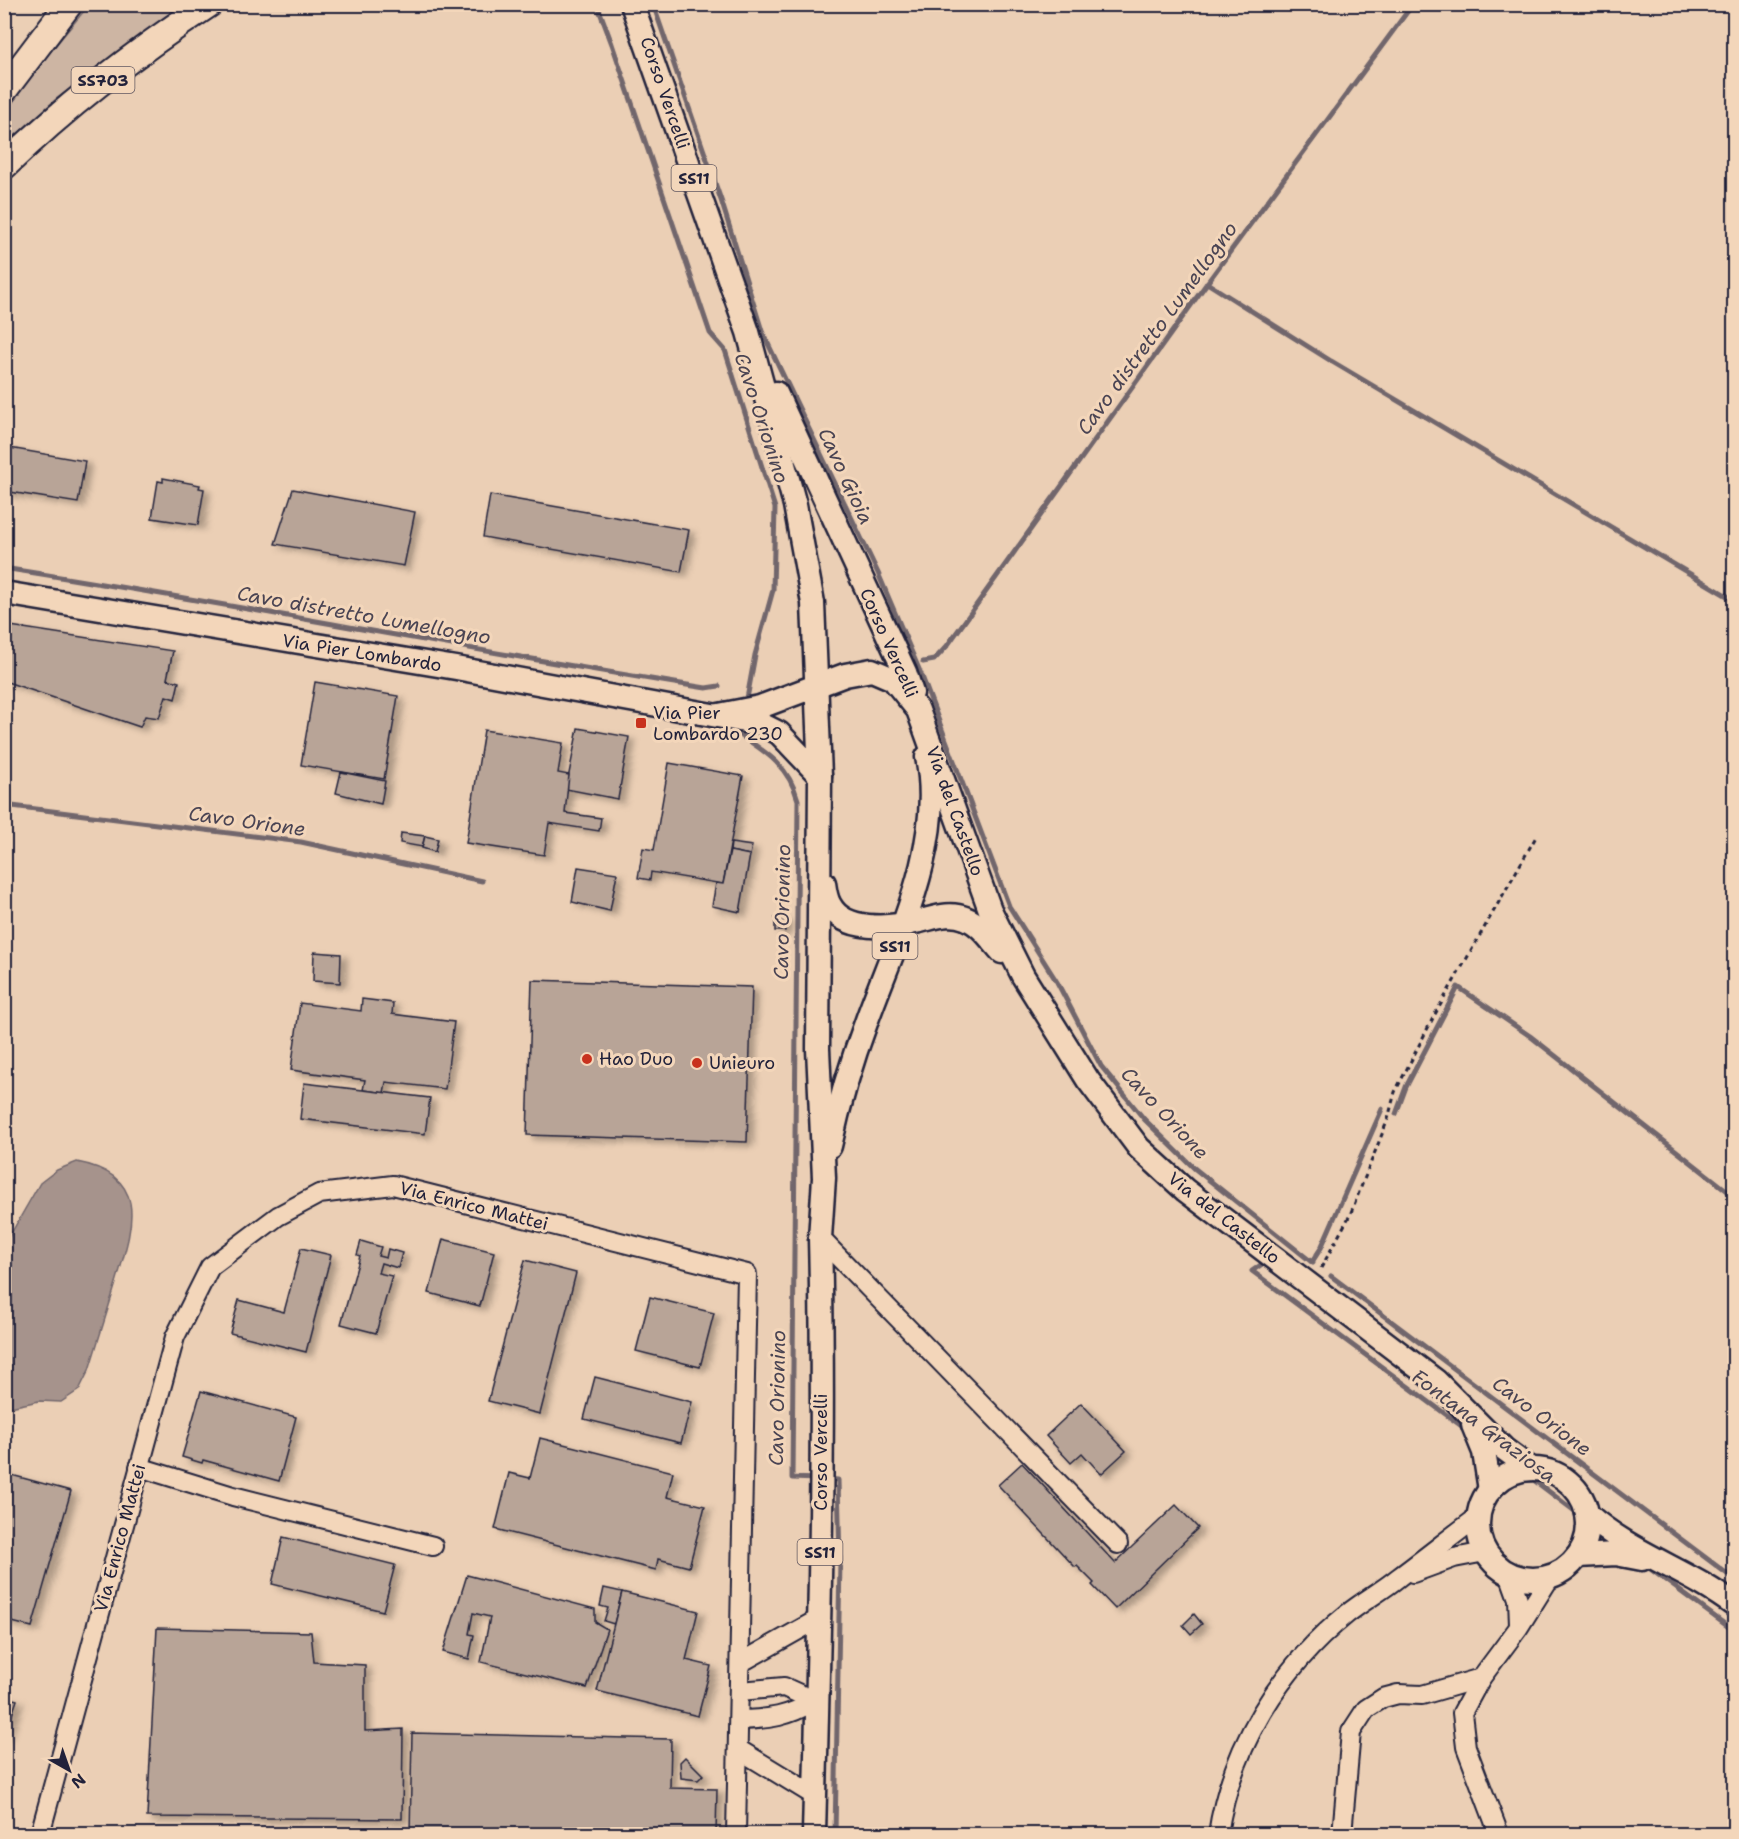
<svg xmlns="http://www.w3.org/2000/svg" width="1739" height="1839" viewBox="0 0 1739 1839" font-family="'Shantell Sans',sans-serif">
	<defs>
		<filter id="shadow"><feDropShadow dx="6" dy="4" stdDeviation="3" flood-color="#0004"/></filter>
	</defs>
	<rect width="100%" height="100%" fill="#ebcfb5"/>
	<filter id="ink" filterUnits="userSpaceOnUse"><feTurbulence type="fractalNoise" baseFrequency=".0167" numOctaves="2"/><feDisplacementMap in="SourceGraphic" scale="12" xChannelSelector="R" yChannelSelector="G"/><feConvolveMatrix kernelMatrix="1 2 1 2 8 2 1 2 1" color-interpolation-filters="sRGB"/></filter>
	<g filter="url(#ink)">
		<path fill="#cdb5a3" stroke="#786c6f" stroke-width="1.5" d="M89,5H187L56,99L5,145V114L31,75Z"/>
		<path fill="#a6938c" stroke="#71666c" stroke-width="1.5" d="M77,1162C152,1176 132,1228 116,1283C107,1312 98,1341 89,1370L79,1390L61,1402L39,1401L5,1408V1244L40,1183L57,1170Z"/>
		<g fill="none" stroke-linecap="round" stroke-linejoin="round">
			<g stroke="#71666c" stroke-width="5">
				<path d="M597,4L612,44L710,333L725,350L775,508L773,590L755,655L746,704"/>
				<path d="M653,4L722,203L762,331L878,573L921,674L1009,906L1057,982L1101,1066L1144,1119L1194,1168L1313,1263"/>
				<path d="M1207,283L1331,361L1734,600"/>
				<path d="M4,568C239,605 472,651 706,688L719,686"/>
				<path d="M923,662L934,660L947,646L1207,283L1413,4"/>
				<path d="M742,725L740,735C768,753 789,767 798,800L792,1478L816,1479"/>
				<path d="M4,805L301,842L482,881"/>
				<path d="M1396,1114L1406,1087L1458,987L1530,1036L1734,1196"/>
				<path d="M1268,1260L1252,1271L1467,1430"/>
				<path d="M1312,1262L1321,1248L1382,1109"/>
				<path d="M1331,1276L1734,1579"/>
				<path d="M1527,1475L1580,1515"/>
				<path d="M826,1479L838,1480L840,1561L835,1834"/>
				<path d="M1649,1568L1734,1631"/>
				<path d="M1611,1834L1613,1832L1616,1834"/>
			</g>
		</g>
		<g fill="#b8a497" stroke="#22223b" stroke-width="1.5" filter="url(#shadow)">
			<path d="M4,447L85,461L78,503L4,491Z"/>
			<path d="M163,478L200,485L199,488L204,489L198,525L152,518L158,481L163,482Z"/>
			<path d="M293,489L415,512L404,566L275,544Z"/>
			<path d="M490,495L689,530L681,572L483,537Z"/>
			<path d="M4,625L173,651L167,679L179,682L175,699L166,696L159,718L145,716L140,727L4,681L7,669L4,668Z"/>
			<path d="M315,682L398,696L384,779L301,765Z"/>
			<path d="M578,728L629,737L618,799L566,789Z"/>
			<path d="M484,730L563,743L558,773L569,775L565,813L601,818L599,831L549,823L544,855L466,843Z"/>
			<path d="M669,763L743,776L723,884L651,872L650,880L638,878L643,848L654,850Z"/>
			<path d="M341,772L385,781L381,804L336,793Z"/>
			<path d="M401,833L425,836L422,847L400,843Z"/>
			<path d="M425,836L438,839L435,852L422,848Z"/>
			<path d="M731,843L752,846L750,855L730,851Z"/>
			<path d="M730,851L750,855L740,912L712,906L716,883L723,884Z"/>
			<path d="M578,867L617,873L610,911L572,902Z"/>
			<path d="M775,918H786L785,931H775Z"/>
			<path d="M314,952L341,954L340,983L313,981Z"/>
			<path d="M532,980L752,987L747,1142L527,1135Z"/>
			<path d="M362,999L393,1003L392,1014L454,1022L445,1089L386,1082L384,1093L363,1090L365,1080L291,1070L300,1003L361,1011Z"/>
			<path d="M304,1083L430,1098L425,1134L300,1119Z"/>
			<path d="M443,1239L494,1252L480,1306L429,1293Z"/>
			<path d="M361,1241L381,1247L378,1256L386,1258L388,1249L402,1253L398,1268L381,1263L378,1273L392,1276L376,1333L341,1324L360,1256L357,1255Z"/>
			<path d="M301,1248L331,1255L306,1352L230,1333L239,1300L284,1312Z"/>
			<path d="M525,1260L576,1273L540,1414L488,1401Z"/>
			<path d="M650,1297L714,1313L700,1367L636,1351Z"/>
			<path d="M595,1377L692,1402L681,1443L584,1419Z"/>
			<path d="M201,1391L296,1417L279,1481L203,1460L202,1463L182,1457Z"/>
			<path d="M1081,1403L1126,1451L1101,1474L1082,1453L1071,1463L1046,1436Z"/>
			<path d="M540,1438L673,1472L667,1497L705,1506L689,1567L658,1559L656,1570L495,1529L509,1473L530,1478Z"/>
			<path d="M1022,1463L1115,1563L1176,1505L1198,1528L1115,1609L1092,1585L1094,1583L1077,1566L1075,1567L998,1485Z"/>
			<path d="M4,1473L71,1491L32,1627L4,1620Z"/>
			<path d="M283,1537L395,1565L383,1611L272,1584Z"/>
			<path d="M467,1575L595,1609V1622L607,1629L587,1688L481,1662L490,1617L473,1613L469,1634L474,1635L469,1659L443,1652Z"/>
			<path d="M604,1588L622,1592L614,1624L604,1621L608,1608L600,1606Z"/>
			<path d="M622,1592L698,1611L686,1660L711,1666L698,1716L597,1691Z"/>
			<path d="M1194,1614L1202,1624L1191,1634L1183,1625Z"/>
			<path d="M157,1628L311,1632L314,1662L365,1665V1731L403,1729L402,1819L147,1817Z"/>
			<path d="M4,1696L17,1700L4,1738Z"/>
			<path d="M412,1733L671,1739L670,1788L717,1789L716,1834H410Z"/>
			<path d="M685,1757L703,1775L698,1780L681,1778L680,1762Z"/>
		</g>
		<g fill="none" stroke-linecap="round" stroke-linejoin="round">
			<defs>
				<g id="minor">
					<path d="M820,1238L1118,1544"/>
					<path d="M139,1467L233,1496L433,1546"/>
					<path d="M1413,1573L1454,1558L1485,1552"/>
					<path d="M1509,1574L1518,1599L1519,1625"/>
					<path d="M742,1662L820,1618"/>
					<path d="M740,1691L784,1687L815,1701"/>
					<path d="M739,1720C771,1719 787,1717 815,1701"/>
					<path d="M738,1749L815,1796"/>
					<path d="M40,1834L175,1337L210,1267L278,1216L319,1194L393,1185L747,1274L736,1834"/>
					<path d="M1218,1834C1231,1748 1279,1669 1347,1614C1363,1601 1382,1591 1399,1577C1426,1557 1452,1536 1479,1516"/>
					<path d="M1342,1834L1351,1732L1366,1709L1383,1698L1398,1694L1422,1695L1481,1678"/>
					<path d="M1499,1834L1466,1747L1462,1713L1481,1678L1519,1627L1551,1576"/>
				</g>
				<g id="major">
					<path d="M632,4L748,332L795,505L813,603L820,776L818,1049L824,1178L820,1238C825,1437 819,1636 814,1834"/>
					<path d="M776,393L905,672L912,693"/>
					<path d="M4,593L456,668L761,724L779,733L820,776"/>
					<path d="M719,715L760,707L845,675L872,670L893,679L918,710L990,910L1023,976L1088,1080L1139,1148L1185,1190L1436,1381L1504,1449L1531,1469"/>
					<path d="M824,883C825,890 826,899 830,905C844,932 890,928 915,922C932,919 948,911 965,918C981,924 991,940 1002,952"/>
					<path d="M830,1146C839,1104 852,1060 867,1020C896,939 945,845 927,757"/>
					<path d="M1473,1425L1484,1452L1490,1490"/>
					<circle cx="1533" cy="1524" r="55"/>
					<path d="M1587,1514C1630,1553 1688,1570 1734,1605"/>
					<path d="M1578,1556L1616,1554L1642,1559"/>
				</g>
				<g id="highway">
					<path d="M4,90L69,4"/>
					<path d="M4,166C67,105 136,52 209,4"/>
				</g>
			</defs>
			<use href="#minor" stroke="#22223b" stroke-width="22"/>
			<use href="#major" stroke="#22223b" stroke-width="27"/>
			<use href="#highway" stroke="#22223b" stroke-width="30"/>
			<g stroke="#22223b" stroke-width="3" stroke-dasharray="4.5 4.5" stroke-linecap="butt">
				<path d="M4,10L9,4"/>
				<path d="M1321,1268L1350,1215L1388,1119L1395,1092L1434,1016L1537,835"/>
			</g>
			<use href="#minor" stroke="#f3d6ba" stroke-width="18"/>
			<use href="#major" stroke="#f3d6ba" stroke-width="22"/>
			<use href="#highway" stroke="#f3d6ba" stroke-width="26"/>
		</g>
	</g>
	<g fill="#c8321e" stroke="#f3d6ba" stroke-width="2">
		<rect x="635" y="717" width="12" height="12" rx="3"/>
		<circle cx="587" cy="1059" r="6"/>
		<circle cx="697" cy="1063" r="6"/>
	</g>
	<g text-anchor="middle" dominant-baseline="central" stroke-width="6" stroke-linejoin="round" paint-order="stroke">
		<g fill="#f3d6ba" stroke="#615861" stroke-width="1.5">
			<rect x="71.5" y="67" width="63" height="26" rx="4.5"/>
			<rect x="671.5" y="165" width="45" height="26" rx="4.5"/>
			<rect x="872.5" y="933" width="45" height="26" rx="4.5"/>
			<rect x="797.5" y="1539" width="45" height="26" rx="4.5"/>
		</g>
		<g font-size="16" font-weight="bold" fill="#22223b">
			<text x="103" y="80">SS703</text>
			<text x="694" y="178">SS11</text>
			<text x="895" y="946">SS11</text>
			<text x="820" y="1552">SS11</text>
		</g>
		<g font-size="18" fill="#22223b" stroke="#f3d6ba">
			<text transform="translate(665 93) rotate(71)">Corso Vercelli</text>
			<text transform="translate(889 643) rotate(66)">Corso Vercelli</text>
			<text transform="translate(362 653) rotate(9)">Via Pier Lombardo</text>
			<text transform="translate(955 811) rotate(70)">Via del Castello</text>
			<text transform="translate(474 1206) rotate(14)">Via Enrico Mattei</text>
			<text transform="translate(1224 1218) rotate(38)">Via del Castello</text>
			<text transform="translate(821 1452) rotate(-90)">Corso Vercelli</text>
			<text transform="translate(120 1538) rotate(-75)">Via Enrico Mattei</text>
		</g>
		<g font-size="18" fill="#22223b" stroke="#f3d6ba" text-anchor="start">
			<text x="653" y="713">Via Pier<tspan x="653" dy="21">Lombardo 230</tspan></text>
			<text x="599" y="1059">Hao Duo</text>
			<text x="709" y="1063">Unieuro</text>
		</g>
		<g font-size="20" font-style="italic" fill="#4a4453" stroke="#f3d6ba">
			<text transform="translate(1157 328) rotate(-54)">Cavo distretto Lumellogno</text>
			<text transform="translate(762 418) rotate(72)">Cavo Orionino</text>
			<text transform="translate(846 476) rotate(65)">Cavo Gioia</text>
			<text transform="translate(364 615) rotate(10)">Cavo distretto Lumellogno</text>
			<text transform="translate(247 821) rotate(8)">Cavo Orione</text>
			<text transform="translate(782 912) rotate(-89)">Cavo Orionino</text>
			<text transform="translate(1165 1113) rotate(47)">Cavo Orione</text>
			<text transform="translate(777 1398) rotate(-89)">Cavo Orionino</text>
			<text transform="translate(1542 1416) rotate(37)">Cavo Orione</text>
			<text transform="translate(1484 1426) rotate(37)">Fontana Graziosa</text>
		</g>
	</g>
	<rect width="1739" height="1839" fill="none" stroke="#f3d6ba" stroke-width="24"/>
	<rect x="12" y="12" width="1715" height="1815" fill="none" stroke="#22223b" stroke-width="2" filter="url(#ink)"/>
	<g transform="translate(69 1770) rotate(140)" stroke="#f3d6ba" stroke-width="4.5" paint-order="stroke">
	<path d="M0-4.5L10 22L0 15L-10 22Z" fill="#22223b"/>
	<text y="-9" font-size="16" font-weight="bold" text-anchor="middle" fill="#22223b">N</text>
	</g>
</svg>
